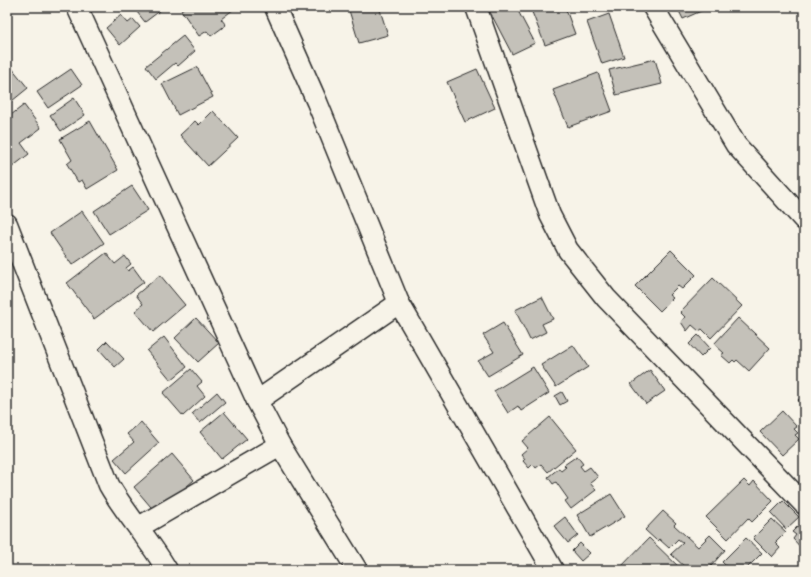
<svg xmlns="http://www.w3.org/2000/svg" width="811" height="577" viewBox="0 0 811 577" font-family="'Architects Daughter',sans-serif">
	<rect width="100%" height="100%" fill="#f7f3e8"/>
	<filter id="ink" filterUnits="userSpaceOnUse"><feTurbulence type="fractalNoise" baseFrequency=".025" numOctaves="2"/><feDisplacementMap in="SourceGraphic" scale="8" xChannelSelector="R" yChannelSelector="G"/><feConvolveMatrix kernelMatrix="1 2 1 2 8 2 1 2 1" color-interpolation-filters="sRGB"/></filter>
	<g filter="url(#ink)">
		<g fill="#c4c1b9" stroke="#2b2b2b">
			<path d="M133,7H165L145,22Z"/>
			<path d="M185,7H232L234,9L221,19L226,25L211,36L207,31L199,36L181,10Z"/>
			<path d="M348,7H379L388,35L359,43Z"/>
			<path d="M495,7H516L535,43L512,54L489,10Z"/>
			<path d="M530,7H565L575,34L545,45Z"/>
			<path d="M677,7H710L683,19Z"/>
			<path d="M609,14L624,57L602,64L587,22Z"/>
			<path d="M121,15L128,23L133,19L140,27L120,45L106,28Z"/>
			<path d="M183,36L195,51L178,66L175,63L156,79L146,66Z"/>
			<path d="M655,59L662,84L616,95L609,70Z"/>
			<path d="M7,62L28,88L7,105Z"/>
			<path d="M197,67L213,97L178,115L162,84Z"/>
			<path d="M71,69L82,85L48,108L37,92Z"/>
			<path d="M477,69L495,108L465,122L447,82Z"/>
			<path d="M598,73L612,111L568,127L553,90Z"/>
			<path d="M74,98L85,115L61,131L50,115Z"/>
			<path d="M24,105L41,128L21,143L29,154L7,171V118Z"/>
			<path d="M213,111L238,138L208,166L180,135L195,121L199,125Z"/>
			<path d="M90,121L118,170L87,189L82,180L78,182L67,164L72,160L60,139Z"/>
			<path d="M132,186L148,210L109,234L94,211Z"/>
			<path d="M82,211L104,243L72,265L50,233Z"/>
			<path d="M671,250L696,275L682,289L678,286L669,295L673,298L660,311L635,286Z"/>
			<path d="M106,253L115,264L125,256L131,264L126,268L128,271L133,267L144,282L94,319L67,283Z"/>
			<path d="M160,275L185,305L153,332L135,311L143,304L136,295Z"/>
			<path d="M713,278L742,306L711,338L702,329L699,331L692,325L687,331L681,322L685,317L680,312Z"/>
			<path d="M542,297L553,319L542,324L546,332L530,340L515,310Z"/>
			<path d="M196,318L219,343L198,362L175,338Z"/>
			<path d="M738,318L770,348L749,371L737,360L735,362L733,360L730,363L721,355L724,353L714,344Z"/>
			<path d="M503,323L523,355L488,376L478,361L494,352L483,335Z"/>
			<path d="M698,335L710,348L701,357L689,344Z"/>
			<path d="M164,337L187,367L171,380L147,351Z"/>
			<path d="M107,341L124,359L115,367L99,349Z"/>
			<path d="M573,345L588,367L556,387L541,365Z"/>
			<path d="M533,367L549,393L521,411L518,406L508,413L494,391Z"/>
			<path d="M191,369L202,382L197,386L205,396L183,416L163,393Z"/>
			<path d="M650,370L665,391L646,404L631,384Z"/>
			<path d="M217,392L225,402L200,423L192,414Z"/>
			<path d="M562,392L567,401L560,405L555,396Z"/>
			<path d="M804,394V407L798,400Z"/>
			<path d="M782,411L797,427L794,429L798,433L795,435L799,439L782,455L760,432Z"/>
			<path d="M224,412L247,439L222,459L200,432Z"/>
			<path d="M550,417L576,449L548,472L541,464L536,468L533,464L529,468L523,461L525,459L521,454L528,448L522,441Z"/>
			<path d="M141,422L159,443L126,473L114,459L134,442L127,434Z"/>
			<path d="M172,454L194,480L156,513L134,487Z"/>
			<path d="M577,456L583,464L580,466L584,471L590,467L598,477L590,483L596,490L571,509L565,501L568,499L556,482L553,484L548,477L559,468L561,471L566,467L564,465Z"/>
			<path d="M744,480L750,486L754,481L773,501L752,522L748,518L728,539L706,517Z"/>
			<path d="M611,494L625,516L590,537L577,515Z"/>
			<path d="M783,501L799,517L786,529L771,513Z"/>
			<path d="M663,511L676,523L674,525L698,547L710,535L725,550L711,566L712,568L710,570H688L671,554L683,543L678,539L669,548L659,539L657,541L645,530Z"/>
			<path d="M565,517L578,535L568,543L554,526Z"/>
			<path d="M772,519L786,532L775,543L780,548L772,557L753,538Z"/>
			<path d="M804,524V551L793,539L796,535L792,532L797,527L799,529Z"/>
			<path d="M649,538L682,570H618Z"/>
			<path d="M746,538L762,553L745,570H730L722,562Z"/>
			<path d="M580,543L590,553L581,561L572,551Z"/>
			<path d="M804,563V570H799L797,567Z"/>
		</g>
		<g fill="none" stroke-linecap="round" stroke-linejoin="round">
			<defs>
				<g id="minor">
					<path d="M77,7L257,401L280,445L357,570"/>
					<path d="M275,7L317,102L399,303L553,570"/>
					<path d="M476,7L550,215L568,250L606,298L804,504"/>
					<path d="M653,7L736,145L804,220"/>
					<path d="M7,224L109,485C126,515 150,540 167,570"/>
					<path d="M257,401L399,303"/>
					<path d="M139,527L280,445"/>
				</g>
			</defs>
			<use href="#minor" stroke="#2b2b2b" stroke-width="23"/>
			<use href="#minor" stroke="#f7f3e8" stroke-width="20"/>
		</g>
	</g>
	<rect width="811" height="577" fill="none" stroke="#f7f3e8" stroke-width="24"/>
	<rect x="12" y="12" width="787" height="553" fill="none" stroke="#2b2b2b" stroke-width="1.5" filter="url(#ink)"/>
</svg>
